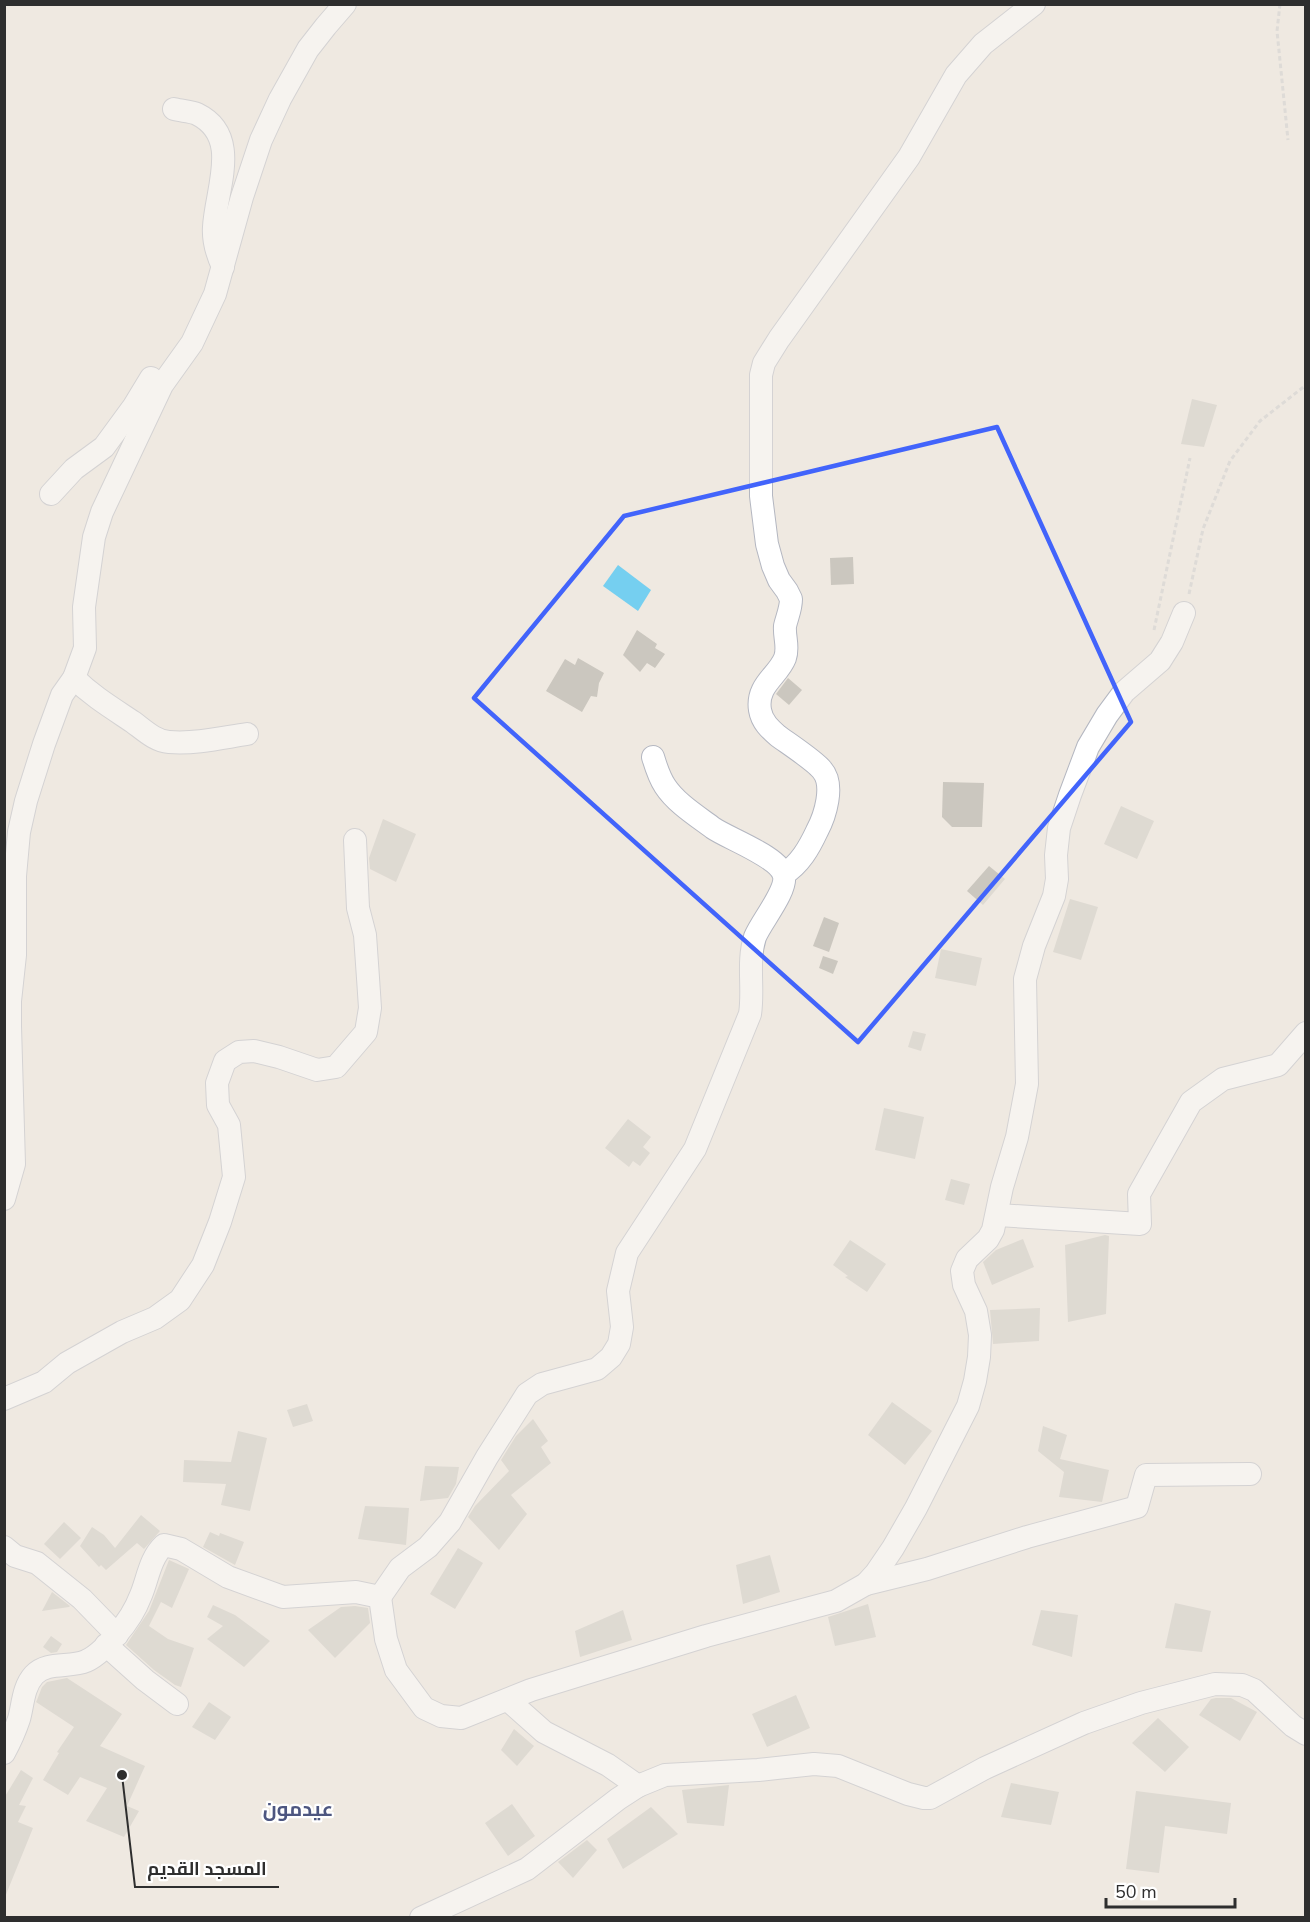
<svg xmlns="http://www.w3.org/2000/svg" width="1310" height="1922" viewBox="0 0 1310 1922" font-family="'Nunito Sans',Cairo,sans-serif">
	<rect width="100%" height="100%" fill="#efe9e1"/>
	<path fill="#75cff0" d="M618,565L651,590L638,611L603,586Z"/>
	<g fill="#cbc7bf">
		<path d="M1192,399L1217,405L1204,447L1181,444Z"/>
		<path d="M853,557L854,584L831,585L830,558Z"/>
		<path d="M637,630L657,644L655,648L665,654L655,668L647,663L640,672L623,655Z"/>
		<path d="M578,658L604,673L599,683L597,697L591,696L582,712L546,691L565,659L575,665Z"/>
		<path d="M788,678L802,690L789,705L776,694Z"/>
		<path d="M943,782L984,783L982,827H952L942,817Z"/>
		<path d="M1121,806L1154,821L1137,859L1104,844Z"/>
		<path d="M383,819L416,834L396,882L370,869L369,858Z"/>
		<path d="M989,866L1005,879L983,905L967,891Z"/>
		<path d="M1070,899L1098,907L1081,960L1053,952Z"/>
		<path d="M824,917L839,923L829,952L813,946Z"/>
		<path d="M941,949L982,958L976,986L935,978Z"/>
		<path d="M823,956L838,961L833,974L819,968Z"/>
		<path d="M913,1031L926,1034L921,1051L908,1047Z"/>
		<path d="M884,1108L924,1117L915,1159L875,1150Z"/>
		<path d="M628,1119L651,1137L643,1147L650,1153L640,1166L633,1161L629,1167L605,1148Z"/>
		<path d="M951,1179L970,1184L964,1205L945,1200Z"/>
		<path d="M1105,1235L1109,1236L1106,1314L1068,1322L1065,1245Z"/>
		<path d="M1023,1239L1034,1267L992,1285L983,1262L996,1250Z"/>
		<path d="M850,1240L886,1264L867,1292L845,1277L848,1276L833,1265Z"/>
		<path d="M1040,1308L1039,1341L993,1344L990,1310Z"/>
		<path d="M892,1402L932,1431L905,1465L868,1435Z"/>
		<path d="M307,1404L313,1421L293,1427L287,1410Z"/>
		<path d="M533,1419L548,1441L541,1447L551,1463L511,1495L527,1514L499,1550L468,1517L475,1506L509,1471L501,1460L516,1436Z"/>
		<path d="M1043,1426L1067,1435L1060,1459L1109,1470L1102,1502L1059,1497L1064,1472L1038,1451Z"/>
		<path d="M238,1431L267,1438L250,1511L221,1505L226,1484L183,1482L184,1460L231,1462Z"/>
		<path d="M425,1466L459,1467L456,1484L448,1498L420,1501Z"/>
		<path d="M365,1506L409,1508L406,1545L358,1539Z"/>
		<path d="M141,1515L160,1531L144,1549L137,1543L106,1570L101,1565L99,1567L80,1546L92,1527L104,1535L115,1548Z"/>
		<path d="M64,1522L81,1538L60,1559L44,1544Z"/>
		<path d="M210,1532L219,1536L220,1533L244,1542L235,1565L203,1547Z"/>
		<path d="M458,1548L483,1563L455,1609L430,1594Z"/>
		<path d="M770,1555L780,1592L743,1604L736,1565Z"/>
		<path d="M169,1560L189,1569L172,1608L161,1602L149,1626L168,1639L194,1648L181,1687L175,1685L154,1670L126,1645L149,1611Z"/>
		<path d="M52,1592L70,1606L69,1607L42,1611Z"/>
		<path d="M1175,1603L1211,1611L1202,1652L1165,1648Z"/>
		<path d="M868,1604L876,1637L835,1646L828,1617Z"/>
		<path d="M213,1605L235,1615L270,1641L244,1667L207,1639L223,1626L207,1617Z"/>
		<path d="M355,1606L368,1608L370,1623L335,1658L308,1630L341,1607Z"/>
		<path d="M623,1610L632,1640L580,1657L575,1631Z"/>
		<path d="M1041,1610L1078,1615L1072,1657L1032,1645Z"/>
		<path d="M51,1636L62,1644L57,1652L51,1653L43,1647Z"/>
		<path d="M67,1678L122,1714L100,1746L145,1766L127,1806L139,1811L124,1837L86,1821L107,1788L80,1777L68,1795L43,1780L59,1753L57,1752L74,1727L36,1702L37,1700L42,1687L47,1682Z"/>
		<path d="M796,1695L810,1728L767,1747L752,1714Z"/>
		<path d="M1216,1698H1231L1257,1712L1240,1741L1199,1715L1211,1699Z"/>
		<path d="M209,1702L231,1717L215,1740L192,1727Z"/>
		<path d="M1158,1718L1189,1747L1165,1772L1132,1743Z"/>
		<path d="M514,1729L534,1746L517,1766L501,1750Z"/>
		<path d="M21,1770L33,1778L19,1805L26,1806L18,1822L33,1828L5,1897L4,1798Z"/>
		<path d="M1011,1783L1059,1792L1051,1825L1001,1817Z"/>
		<path d="M729,1785L724,1826L687,1823L682,1790Z"/>
		<path d="M1136,1791L1231,1803L1227,1834L1165,1826L1159,1873L1126,1869Z"/>
		<path d="M512,1804L535,1836L508,1856L485,1823Z"/>
		<path d="M651,1807L678,1834L623,1869L607,1839Z"/>
		<path d="M587,1840L597,1850L573,1878L558,1862Z"/>
	</g>
	<g fill="none" stroke-linecap="round" stroke-linejoin="round">
		<defs>
			<g id="minor">
				<path d="M174,109C181,111 191,111 197,114C242,136 216,189 214,227C213,242 217,254 223,267"/>
				<path d="M51,494L74,469L104,447L134,406L151,378"/>
				<path d="M74,678C92,696 112,708 133,722C144,730 155,741 169,742C196,744 221,738 247,734"/>
				<path d="M784,874C800,864 809,848 817,831C825,816 835,785 822,770C815,761 789,744 778,736C770,729 762,722 760,710C756,685 778,676 785,658C789,647 784,637 785,626C787,617 791,609 791,599L787,591L779,580L773,566L767,544L761,496V375L764,363L779,339L909,157L956,75L983,44L1034,4"/>
				<path d="M4,1199L14,1164L10,1026V1001L15,955V876L19,832L26,801L44,744L62,695L74,678L85,648L84,607L94,537L102,512L162,385L192,343L215,294L242,197L261,140L280,99L308,49L326,26L345,4"/>
				<path d="M998,1215L1140,1224L1139,1194L1191,1102L1223,1079L1278,1065L1306,1033"/>
				<path d="M4,1399L44,1382L67,1363L122,1332L155,1318L180,1300L203,1265L220,1222L234,1177L229,1125L218,1105L217,1083L225,1061L239,1052L254,1051L279,1057L317,1070L336,1067L366,1032L370,1008L368,978L365,935L358,908L355,840"/>
				<path d="M4,1547L15,1556L37,1563L82,1599L117,1635"/>
				<path d="M866,1584L927,1569L1027,1537L1137,1507L1146,1475L1250,1474"/>
				<path d="M380,1597L400,1568L428,1547L450,1522L487,1457L527,1394L542,1384L597,1369L611,1357L619,1344L622,1327L618,1291L627,1253L695,1149L750,1014C754,989 747,962 755,937C761,922 787,891 784,876C780,857 729,839 713,828C697,816 676,803 665,786C659,777 656,767 653,757"/>
				<path d="M106,1645L145,1680L177,1704"/>
				<path d="M508,1700L544,1732L608,1765L638,1786"/>
				<path d="M4,1753C10,1742 15,1731 19,1719C23,1705 23,1687 34,1675C47,1661 70,1668 86,1661C96,1657 110,1643 117,1634C127,1623 136,1608 141,1595C148,1578 150,1558 164,1545L181,1549L228,1577L283,1597L356,1592L380,1597L386,1639L396,1670L424,1708L441,1716L461,1718L531,1690L706,1636L836,1601L866,1584L876,1573L893,1548L916,1508L968,1406L975,1381L979,1357L980,1335L976,1311L964,1285L962,1271L967,1259L988,1239L993,1230L1002,1187L1017,1137L1027,1084L1025,979L1034,946L1054,896L1057,879L1056,855L1059,828L1070,795L1088,747L1107,715L1124,692L1160,661L1172,642L1184,613"/>
				<path d="M421,1918L527,1869L618,1799L638,1786L665,1775L758,1770L814,1764L838,1766L908,1794L924,1798H930L985,1768L1084,1723L1141,1703L1215,1684L1242,1685L1254,1690L1293,1726L1306,1734"/>
			</g>
		</defs>
		<use href="#minor" stroke="#b4b7c1" stroke-width="24"/>
		<g stroke="#c9c9c9" stroke-width="3" stroke-dasharray="4.5 3" stroke-linecap="butt">
			<path d="M1280,4L1277,31L1288,140"/>
			<path d="M1189,594L1203,529L1230,461L1260,421L1306,385"/>
			<path d="M1154,630L1190,458"/>
		</g>
		<use href="#minor" stroke="#fff" stroke-width="22"/>
	</g>
	<path d="M0 0H1310V1922H0ZM997,427L1131,722L858,1042L474,698L624,516Z" fill="#efe9e1" fill-opacity=".55" fill-rule="evenodd"/>
	<path fill="none" stroke="#4264fb" stroke-width="4.5" stroke-linejoin="round" d="M997,427L1131,722L858,1042L474,698L624,516Z"/>
	<g text-anchor="middle" dominant-baseline="central" stroke-width="4.5" stroke-linejoin="round" paint-order="stroke">
		<g font-size="20" font-weight="bold" fill="#4d5680" stroke="#fff">
			<text x="298" y="1809">عيدمون</text>
		</g>
	</g>
	<path fill="none" stroke="#2e2e2e" stroke-width="2" d="M122 1775L135 1887H279"/>
	<circle fill="#2e2e2e" stroke="#fff" stroke-width="2" cx="122" cy="1775" r="6"/>
	<g font-size="18" text-anchor="middle" font-weight="bold" fill="#2e2e2e" stroke="#fff" stroke-width="4.5" stroke-linejoin="round" paint-order="stroke">
		<text x="207" y="1875">المسجد القديم</text>
	</g>
	<rect width="1310" height="1922" fill="none" stroke="#2e2e2e" stroke-width="12"/>
	<path d="M1106 1898v9h129v-9" fill="none" stroke="#2e2e2e" stroke-width="3"/>
	<text x="1115" y="1898" font-size="18" fill="#2e2e2e" stroke="#ffffff" stroke-width="4.5" paint-order="stroke">50 m</text>
</svg>
